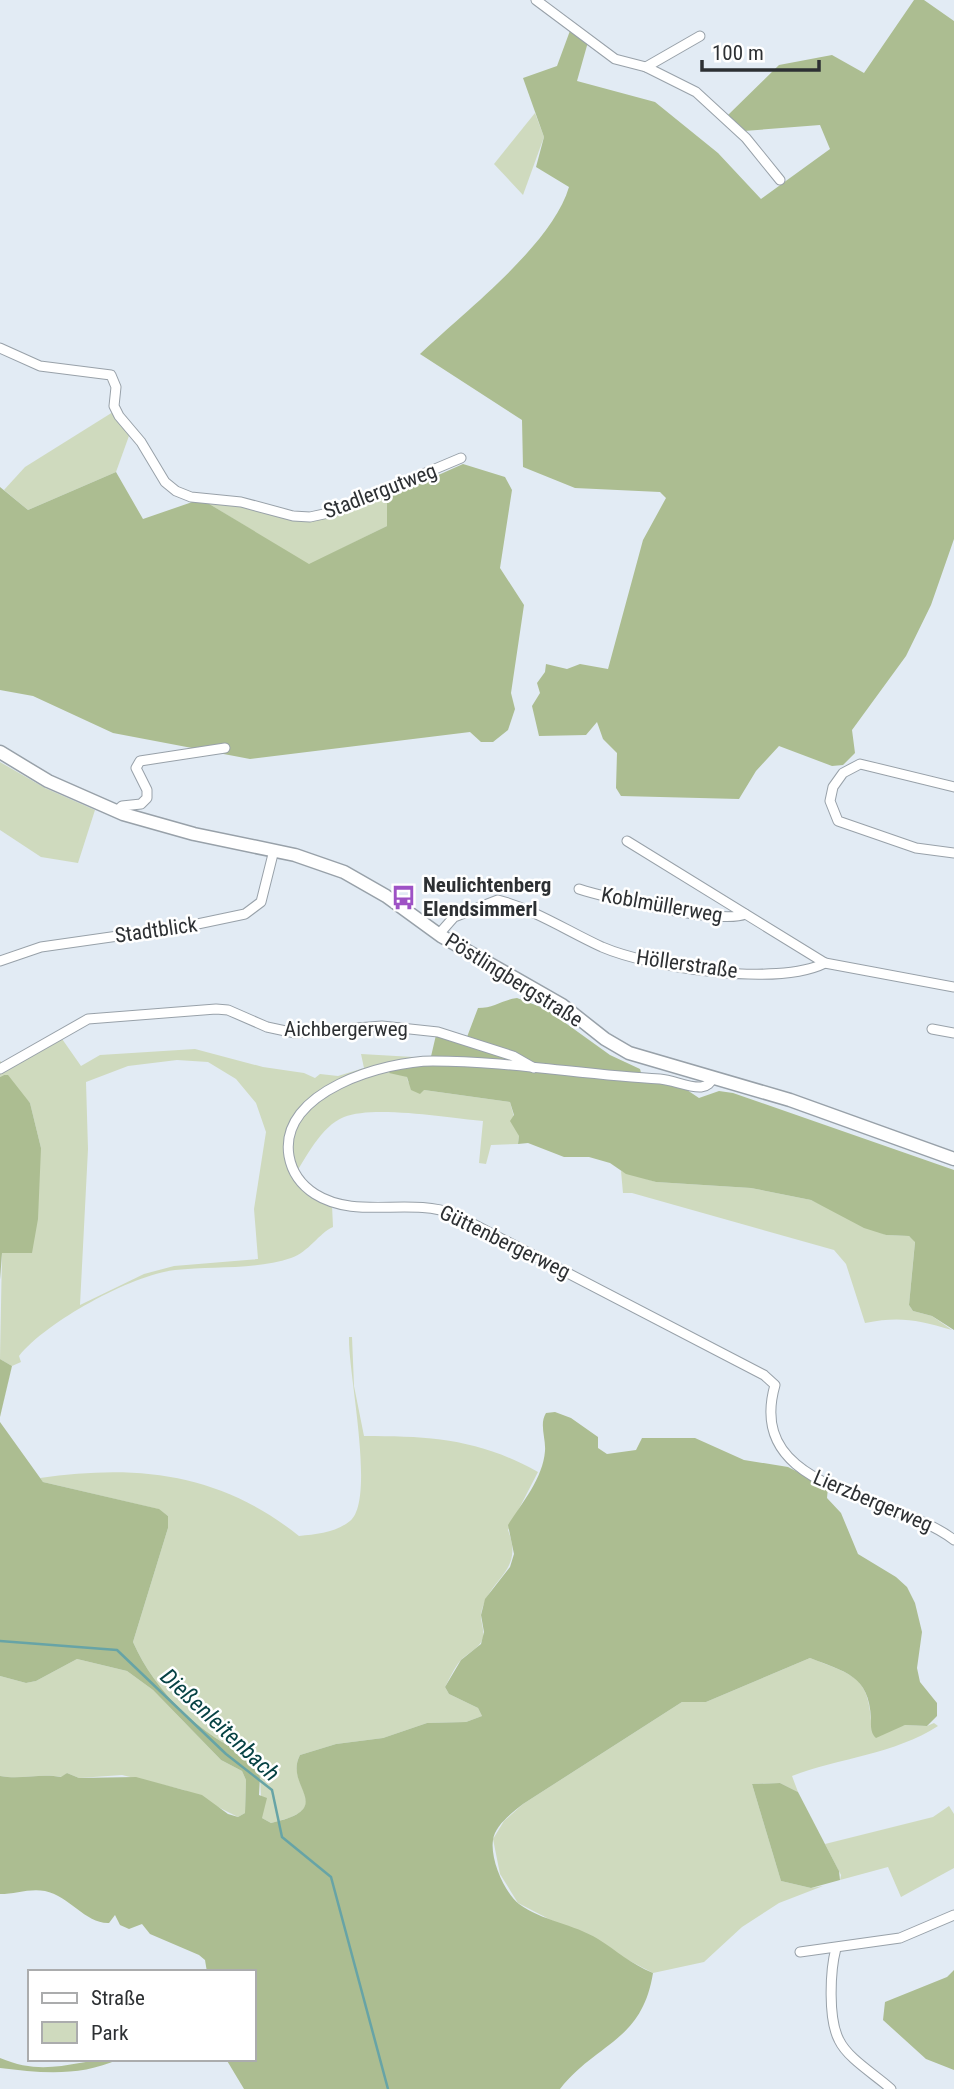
<svg xmlns="http://www.w3.org/2000/svg" width="954" height="2089" viewBox="0 0 954 2089" font-family="'Roboto Condensed',sans-serif">
	<rect width="100%" height="100%" fill="#e2ebf4"/>
	<g fill="#cfdabe" fill-rule="evenodd">
		<path d="M535,113L544,137L523,195L494,164Z"/>
		<path d="M113,412L130,433L116,472L28,510L4,490L25,467Z"/>
		<path d="M417,485L387,498V526L309,565L201,499L243,504L313,520L382,493Z"/>
		<path d="M0,762L45,788L95,810L78,863L41,857L0,830Z"/>
		<path d="M60,1036L81,1066L100,1055L195,1049L263,1067L304,1073L315,1078L320,1074L338,1076L364,1068L361,1054L431,1058L392,1069L407,1077L408,1082L424,1090L510,1102L519,1136L518,1144L491,1145L486,1164L479,1163L483,1121C449,1118 374,1105 344,1117C321,1126 305,1159 293,1178L311,1194L332,1205L333,1227C319,1233 309,1252 291,1258C255,1270 212,1266 175,1270C131,1275 46,1322 19,1356L21,1362L12,1366L0,1359L2,1253L41,1148L30,1103L4,1075L0,1077V1061L8,1068ZM177,1060L208,1062L236,1079L256,1103L266,1132L254,1209L258,1259L174,1266L144,1274L80,1305L88,1149L86,1082L128,1066Z"/>
		<path d="M621,1171L656,1182L751,1188L811,1200L886,1235L909,1236L915,1241L909,1305L913,1311L932,1316L952,1330C917,1320 900,1316 865,1323L846,1264L834,1250L632,1193H623Z"/>
		<path d="M349,1337H352L354,1386L364,1436C431,1436 479,1439 538,1472L508,1530C525,1573 488,1577 481,1614C480,1624 488,1635 479,1645C475,1650 467,1654 462,1659C455,1666 450,1678 445,1687L449,1694L478,1708L482,1716L466,1722L427,1723L383,1738L336,1744L300,1755C283,1786 340,1808 271,1823L262,1818L260,1777L251,1757C201,1736 155,1692 133,1642L168,1528V1516L158,1509L43,1482L40,1478C138,1464 220,1473 299,1536C317,1534 335,1533 350,1521C376,1500 348,1374 349,1337Z"/>
		<path d="M810,1658C859,1677 869,1677 872,1732L905,1725L927,1726L934,1723L938,1726C895,1754 839,1758 792,1776L798,1792L780,1783L752,1784L781,1881L811,1888L823,1886L779,1903L742,1927L704,1962L653,1973L518,1903L500,1874L493,1839L504,1821L523,1804L682,1702H706Z"/>
		<path d="M77,1659L127,1671L153,1690L221,1760L242,1771L246,1780L245,1813L238,1817L184,1790L122,1775L79,1778L67,1773L62,1777C40,1773 21,1780 0,1776V1676L26,1683L36,1681Z"/>
		<path d="M949,1806L954,1814V1868L901,1897L888,1867L840,1880L841,1875L825,1844L933,1817Z"/>
	</g>
	<g fill="#acbd91">
		<path d="M914,0H924L954,21V539L931,605L906,656L852,730L855,753L843,765L832,766L779,746L756,771L739,799L621,796L616,788L617,753L603,739L597,722L586,735L539,736L532,706L540,693L537,683L545,672L546,664L567,669L580,664L608,669L643,540L666,498L660,492L575,488L523,467L522,420L420,354C465,311 552,245 569,187L536,167L544,137L523,78L557,66L571,28L588,42L577,81L655,102L718,153L761,199L830,149L820,125L744,131L727,116L779,65L832,55L864,73Z"/>
		<path d="M463,464L505,477L512,490L500,568L524,605L511,693L515,709L508,730L493,742H481L470,732L250,759L113,733L33,696L0,690V487L28,510L116,472L143,519L201,499L309,564L387,526V498Z"/>
		<path d="M517,998L546,1009L610,1055L640,1069L642,1076L681,1086L699,1098L719,1091L733,1093L954,1170V1330L932,1316L913,1311L909,1305L915,1242L909,1236L886,1235L864,1228L811,1200L751,1188L656,1182L626,1174L610,1163L589,1157H564L528,1143L518,1144L519,1136L510,1121L514,1115L510,1102L424,1090L420,1094L411,1090L407,1077L389,1073L392,1069L429,1065L436,1035L467,1037L478,1008C494,1008 502,1000 517,998Z"/>
		<path d="M4,1075H8L30,1103L41,1148L38,1219L32,1253H2L0,1280V1077Z"/>
		<path d="M0,1359L12,1366L0,1417Z"/>
		<path d="M555,1412L571,1418L598,1437V1448L607,1454L636,1450L642,1438H695L744,1460L788,1467L828,1487L827,1498L841,1513L858,1554L896,1577L907,1587L915,1603L922,1632L917,1668L920,1682L937,1703V1716L927,1726L905,1725L876,1738C870,1732 871,1726 871,1718C869,1675 845,1672 810,1658L706,1702H682L523,1804C512,1813 495,1825 493,1840C490,1859 504,1892 519,1904C542,1921 574,1924 598,1939C617,1951 631,1964 653,1973C642,2042 597,2042 560,2089H244L226,2059H254V1972H207L205,1960L199,1955L150,1934L142,1924L129,1929L120,1925L115,1915L109,1923C86,1924 69,1896 45,1891C30,1888 15,1894 0,1894V1776C21,1780 40,1773 61,1777L67,1773L79,1778L136,1777L202,1795L228,1814L238,1817L245,1813L246,1780L242,1771L221,1760L153,1690L127,1671L77,1659L36,1681L26,1683L0,1676V1422L43,1482L159,1509L168,1516V1528L133,1642C155,1692 201,1736 251,1757L260,1777L259,1795L267,1798L262,1818L271,1823C339,1808 283,1787 300,1755L336,1744L383,1738L427,1723L466,1722L482,1716L478,1708L449,1694L445,1687L461,1660L481,1644L484,1632L481,1615L485,1599L510,1567L514,1554L508,1525C522,1503 543,1478 545,1451C546,1438 539,1424 546,1413Z"/>
		<path d="M780,1783L798,1792L839,1871L840,1880L811,1888L781,1881L752,1784Z"/>
		<path d="M954,1970V2070L926,2059L883,2020L885,2002L947,1977Z"/>
		<path d="M0,2058C47,2078 75,2059 119,2059C80,2077 41,2073 0,2068Z"/>
	</g>
	<g fill="none" stroke-linecap="round" stroke-linejoin="round">
		<path stroke="#67a4a6" stroke-width="2.5" d="M0,1641L117,1650L226,1754L272,1790L282,1837L331,1877L388,2089"/>
		<defs>
			<g id="minor">
				<path d="M536,0L615,59L646,67L696,92L746,138L780,180"/>
				<path d="M646,67L700,36"/>
				<path d="M0,348L40,366L111,375L116,387L114,406L119,416L141,442L165,482L176,491L191,497L241,502L293,516L310,517L333,512L461,458"/>
				<path d="M954,787L860,764L843,773L833,787L830,801L838,821L916,848L954,853"/>
				<path d="M117,811L122,806L141,804L147,798V790L136,768L140,761L225,748"/>
				<path d="M627,841L825,963"/>
				<path d="M579,889C606,898 723,925 745,914"/>
				<path d="M439,934L454,917L498,900C536,910 567,931 602,947C651,968 777,987 825,963L954,987"/>
				<path d="M0,961L41,947L188,926L245,914L261,902L274,850"/>
				<path d="M932,1029L954,1033"/>
				<path d="M0,1069L88,1019L216,1009L228,1010L267,1027L295,1033L382,1026L438,1032L513,1056L534,1068"/>
				<path d="M713,1078C710,1083 708,1086 701,1087C689,1088 673,1080 660,1079C584,1075 509,1061 433,1061C386,1061 278,1091 289,1156C292,1173 301,1185 315,1194C356,1220 409,1197 454,1214L764,1375L775,1385C744,1493 894,1493 954,1540"/>
				<path d="M836,1948C830,1971 828,2019 839,2040C848,2059 876,2075 891,2089"/>
				<path d="M800,1952L900,1938L954,1915"/>
			</g>
			<path id="secondary" d="M0,752L48,781L123,814L194,834L295,855L344,872L386,896L441,936L562,1005L605,1039L629,1053L790,1100L954,1159"/>
		</defs>
		<use href="#minor" stroke="#98a1a9" stroke-width="11"/>
		<use href="#secondary" stroke="#98a1a9" stroke-width="15"/>
		<use href="#minor" stroke="#fff" stroke-width="9"/>
		<use href="#secondary" stroke="#fff" stroke-width="12"/>
	</g>
	<defs>
		<symbol id="bus-bare" viewBox="-9 -9 18 18"><path d="M-5-6H5V4H4V6H2V4H-2V6H-4V4H-5ZM-3.5-4V0h7V-4ZM-3.5 1.2v1.5H-2V1.2ZM2 1.2v1.5H3.5V1.2Z" fill="#9e52c5" stroke="#fff" stroke-width="2.5" paint-order="stroke"/></symbol>
	</defs>
	<g fill-rule="evenodd">
		<use href="#bus-bare" x="386" y="880" width="35" height="35"/>
	</g>
	<g text-anchor="middle" dominant-baseline="central" stroke-width="5" stroke-linejoin="round" paint-order="stroke">
		<g font-size="21" fill="#2d3033" stroke="#fff">
			<text transform="translate(380 491) rotate(-21)">Stadlergutweg</text>
			<text transform="translate(662 905) rotate(10)">Koblmüllerweg</text>
			<text transform="translate(156 930) rotate(-8)">Stadtblick</text>
			<text transform="translate(687 964) rotate(8)">Höllerstraße</text>
			<text transform="translate(514 980) rotate(32)">Pöstlingbergstraße</text>
			<text x="346" y="1029">Aichbergerweg</text>
			<text transform="translate(505 1242) rotate(26)">Güttenbergerweg</text>
			<text transform="translate(873 1501) rotate(23)">Lierzbergerweg</text>
		</g>
		<g font-size="21" font-weight="bold" fill="#2d3033" stroke="#fff" text-anchor="start">
			<text x="423" y="885">Neulichtenberg<tspan x="423" dy="24">Elendsimmerl</tspan></text>
		</g>
		<g font-size="23" font-style="italic" fill="#064244" stroke="#fff">
			<text transform="translate(220 1725) rotate(43)">Dießenleitenbach</text>
		</g>
	</g>
	<rect x="28" y="1970" width="228" height="91" fill="#ffffff" stroke="#abacad" stroke-width="2"/>
	<rect x="42" y="1993" width="35" height="10" fill="#ffffff" stroke="#abacad" stroke-width="2"/>
	<text x="91" y="2005" font-size="21" fill="#2d3033">Straße</text>
	<rect x="42" y="2022" width="35" height="21" fill="#cfdabe" stroke="#abacad" stroke-width="2"/>
	<text x="91" y="2040" font-size="21" fill="#2d3033">Park</text>
	<path d="M702 60v10h117v-10" fill="none" stroke="#2d3033" stroke-width="3.5"/>
	<text x="712" y="60" font-size="21" fill="#2d3033" stroke="#ffffff" stroke-width="5" paint-order="stroke">100 m</text>
</svg>
